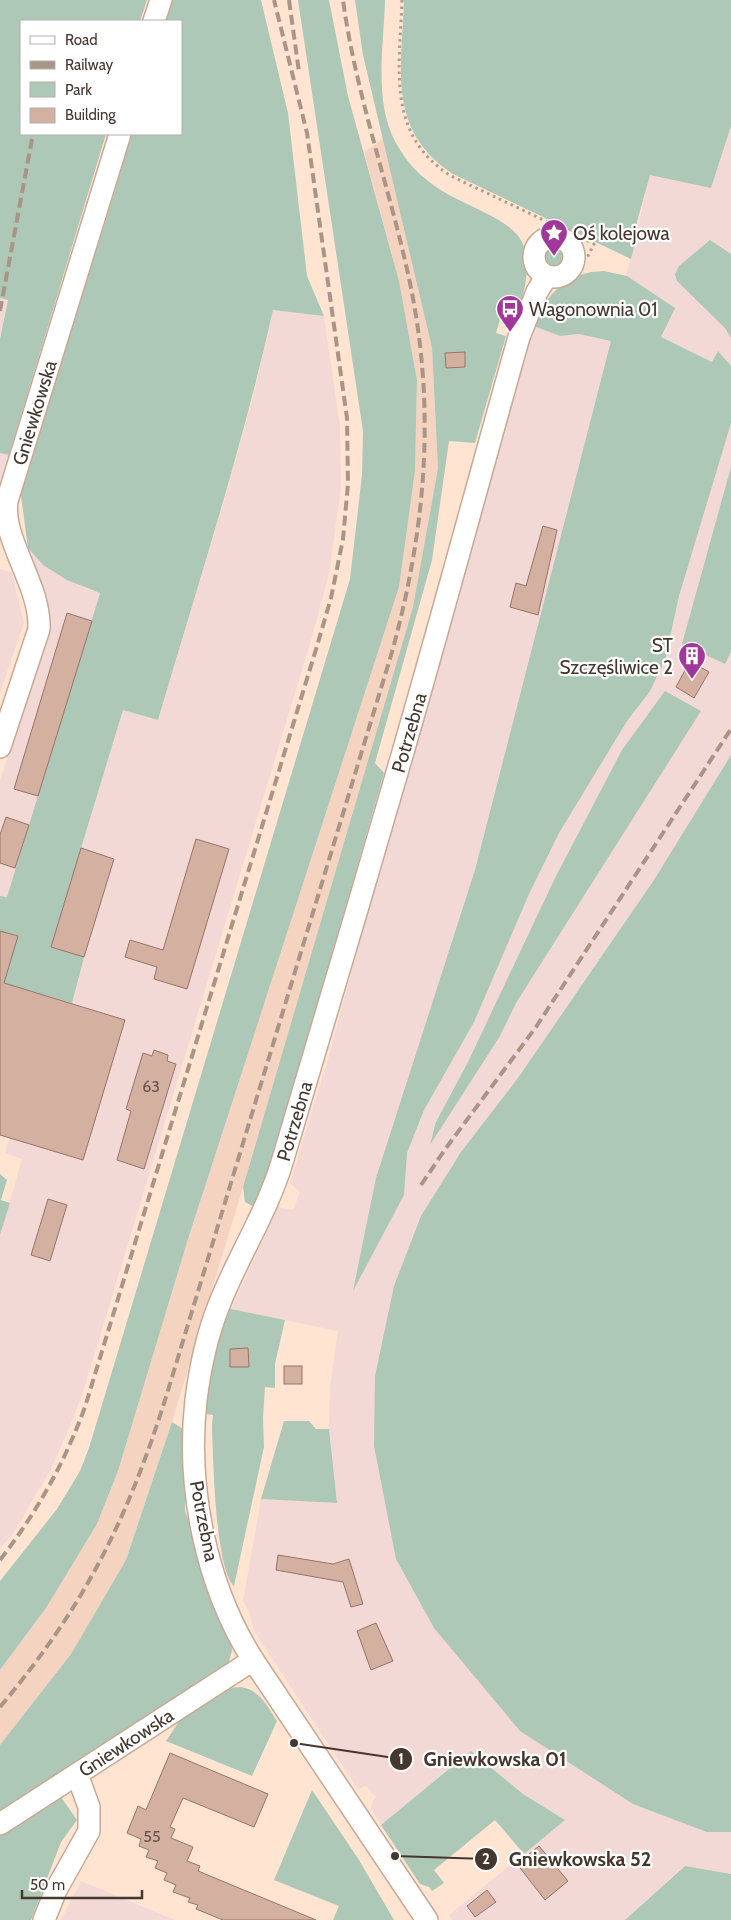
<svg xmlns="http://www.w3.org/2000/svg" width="731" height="1920" viewBox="0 0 731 1920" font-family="Cabin,sans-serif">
	<rect width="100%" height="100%" fill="#ffe4d2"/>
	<path fill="#f4d4c0" d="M383,139L432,348L438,468L413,607L243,1187L172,1422L126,1560L71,1654L0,1745V1670L46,1608L97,1524L118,1471L188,1239L399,587L415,471L417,380L399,281L364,152Z"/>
	<g fill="#f3d9d5">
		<path d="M731,0V1874L684,1866L625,1920H452L449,1915L565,1820L523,1794L471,1751L381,1825L371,1809L372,1802L376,1797L366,1786L358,1789L254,1631L250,1614L243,1601L261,1499L337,1503L329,1429L330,1387L338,1331L231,1309L278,1207L293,1210L300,1192L290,1183L328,1059L397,804L531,325L560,336L579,334L611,340L650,175Z"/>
		<path d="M0,298L8,299L0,339Z"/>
		<path d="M273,310L324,316L340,426L341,487L329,574L312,637L84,1389L73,1419L51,1469L13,1534L0,1548V1235L22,1159L5,1153L52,997L72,1003L83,957L51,947L123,710L158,720L229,484L254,393Z"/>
		<path d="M0,453L9,455L0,494Z"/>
		<path d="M28,548L43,565L87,589L100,593L7,897L0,896V780L48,633L49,613Z"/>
		<path d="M0,569L12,572L24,623L0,693Z"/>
		<path d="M81,1881L175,1920H61Z"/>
	</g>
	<g fill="#adc8b6">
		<path d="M0,0H147L140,21H21V134H106L9,455L0,453V339L8,300L0,298Z"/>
		<path d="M170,0H261L288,113L307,276L324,316L273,310C242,449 198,584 158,720L123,710L51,947L84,957L72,1003L3,983L17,936L0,931V896L7,897L100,593L67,580L43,565L28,548L20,488L106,220L132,134H181V21H164Z"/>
		<path d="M298,0H329L348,96L399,281L417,380L415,471L399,587L188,1239L118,1471L97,1524L46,1608L0,1670V1581L57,1509L80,1471L89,1448L350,579L362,475L363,431Z"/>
		<path d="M355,0H385C384,45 373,101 396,143C410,169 431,186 457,199C514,227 541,233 520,306L505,302L496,333L506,336L475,443L449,441L432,560L375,763L384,773L269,1173L254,1207L245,1202L243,1187L413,607L438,468L432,348L363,55Z"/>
		<path d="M404,0H731V126L711,188L650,175L637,222L638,230L631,259L453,174C386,130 402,69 404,0Z"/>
		<path d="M710,240L731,254V338L725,328L677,281L675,274L679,266Z"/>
		<circle cx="553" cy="257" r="12"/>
		<path d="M604,271L627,276L675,308L661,337L712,362L718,351L731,366V423L679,596L665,660L650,691L627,721L559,833L529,894L474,1022L424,1110L407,1153L404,1195L353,1291L376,1178L475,870L611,341L579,334L560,336L531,325C549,294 565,272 604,271Z"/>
		<path d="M731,467V652L725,664L682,644Z"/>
		<path d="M665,691L701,711L516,1003L500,1036L430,1145L436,1122L468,1062L555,878L622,750Z"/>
		<path d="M731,755V1832H707L633,1804L520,1731L434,1628L396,1559L374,1446L375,1376L394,1286L421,1216L461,1152L518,1078L654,880Z"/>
		<path d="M0,1174L7,1180L1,1200L10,1203L0,1235Z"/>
		<path d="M226,1308L285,1320L275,1364V1388L265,1387L263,1418L264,1447L234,1586C215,1569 213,1455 212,1426L213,1415L206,1414L211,1361Z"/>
		<path d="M284,1421H309L316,1429H329L337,1503L261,1499Z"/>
		<path d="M172,1422L185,1430V1511L231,1637L232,1650L229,1662L0,1812V1745L71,1654L126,1560Z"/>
		<path d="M241,1687C260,1690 267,1706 277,1721L252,1776L166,1741L184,1714L226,1688Z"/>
		<path d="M471,1751L523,1794L565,1820L524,1854L495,1820L434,1870L444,1883L432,1891L429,1887L420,1884L381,1825Z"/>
		<path d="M312,1790L359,1860L394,1920H333L339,1906L274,1880Z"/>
		<path d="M61,1797L77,1820L61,1842L31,1920H0V1836Z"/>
		<path d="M685,1866L731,1874V1920H625Z"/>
	</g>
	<g fill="#d4b0a1" stroke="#967467">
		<path d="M465,352V367L446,368L445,353Z"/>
		<path d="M543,526L557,530L538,615L510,607L516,583L526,586Z"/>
		<path d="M67,613L92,621L38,796L14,789Z"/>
		<path d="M690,661L709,672L694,698L676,687Z"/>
		<path d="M6,817L29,825L15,868L0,863V835Z"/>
		<path d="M196,839L229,849L187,989L154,979L157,967L125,957L130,940L163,950Z"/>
		<path d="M81,848L114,859L84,957L51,947Z"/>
		<path d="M0,931L18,936L4,983L125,1020L83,1160L0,1135Z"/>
		<path d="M154,1050L168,1055L167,1061L176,1064L144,1169L117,1160L131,1111L126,1109L143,1053L152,1056Z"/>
		<path d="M48,1199L67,1205L50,1261L31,1255Z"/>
		<path d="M248,1348L249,1367H230V1349Z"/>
		<rect x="284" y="1366" width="18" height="18"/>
		<path d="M278,1555L333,1564L349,1559L363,1604L351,1607L343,1582L276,1570Z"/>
		<path d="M376,1623L393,1661L371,1670L357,1631Z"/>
		<path d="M170,1753L268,1794L254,1827L183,1798L170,1827L175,1829L171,1838L193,1847L187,1861L200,1866L198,1871L316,1920H223L196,1909L198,1905L188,1902L190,1898L173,1892L176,1885L164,1880L167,1873L155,1868L158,1861L146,1857L149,1850L139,1846L141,1839L127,1833L138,1806L146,1810Z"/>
		<path d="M539,1846L568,1881L545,1900L517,1864Z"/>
		<path d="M487,1890L496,1902L475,1917L467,1906Z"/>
	</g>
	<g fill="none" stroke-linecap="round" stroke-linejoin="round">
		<defs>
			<g id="minor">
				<path d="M154,21L161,0"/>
				<circle cx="554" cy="257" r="20"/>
				<path id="s1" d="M0,747L39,629C41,585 1,539 7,501L120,134"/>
				<path id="s2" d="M0,1824L253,1660"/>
				<path d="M44,1920L56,1890L89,1831V1807L77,1774"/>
				<path id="s3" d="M427,1920L253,1660C206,1586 186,1487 196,1400C200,1368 207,1335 219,1305C238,1256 268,1211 283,1159C323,1023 364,888 403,752C443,614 480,475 519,337L537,292L546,277"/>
			</g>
		</defs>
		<use href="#minor" stroke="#c8a894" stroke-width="24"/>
		<path stroke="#b09b8c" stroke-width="3" stroke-dasharray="2.5 4" stroke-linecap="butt" d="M402,0C400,67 385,134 451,176L594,244L587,258"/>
		<use href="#minor" stroke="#fff" stroke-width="21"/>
		<g stroke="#a99587" stroke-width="4" stroke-dasharray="10 5" stroke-linecap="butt">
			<path d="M289,0L299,72"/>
			<path d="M0,311L33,134"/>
			<path d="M421,1185L446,1148L536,1027L731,729"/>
			<path d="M0,1560C37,1512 64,1464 85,1407L317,646L331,598L343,539L348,484L347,418L307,133L274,0"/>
			<path d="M0,1707C84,1607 127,1521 166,1397L392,652C426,528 436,409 410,283C390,188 356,96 343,0"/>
		</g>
	</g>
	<defs>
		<symbol id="sight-pin" viewBox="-11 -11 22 30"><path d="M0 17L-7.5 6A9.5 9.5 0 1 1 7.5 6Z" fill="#a03799" stroke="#fff"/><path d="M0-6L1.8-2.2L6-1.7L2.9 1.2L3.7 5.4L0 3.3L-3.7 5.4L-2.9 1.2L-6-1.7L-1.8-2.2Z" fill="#fff"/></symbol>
		<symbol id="bus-pin" viewBox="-11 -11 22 30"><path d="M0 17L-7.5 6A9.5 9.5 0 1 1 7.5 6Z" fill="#a03799" stroke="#fff"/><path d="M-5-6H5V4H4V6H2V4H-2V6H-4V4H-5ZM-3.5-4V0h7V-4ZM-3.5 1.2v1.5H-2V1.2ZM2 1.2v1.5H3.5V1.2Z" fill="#fff"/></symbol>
		<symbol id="building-pin" viewBox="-11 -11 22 30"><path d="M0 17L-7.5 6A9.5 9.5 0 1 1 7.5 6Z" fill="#a03799" stroke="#fff"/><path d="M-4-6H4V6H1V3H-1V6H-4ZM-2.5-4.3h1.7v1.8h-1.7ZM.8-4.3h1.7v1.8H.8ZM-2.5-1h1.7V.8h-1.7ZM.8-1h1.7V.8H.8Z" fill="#fff"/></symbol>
	</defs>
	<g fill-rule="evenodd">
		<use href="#sight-pin" x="538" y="217" width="32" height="43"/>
		<use href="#bus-pin" x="494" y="293" width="32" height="43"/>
		<use href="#building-pin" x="676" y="640" width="32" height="43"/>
	</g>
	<g text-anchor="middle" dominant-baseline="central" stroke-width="4.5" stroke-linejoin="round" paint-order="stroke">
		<g font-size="16" fill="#68554b">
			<text x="151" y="1086">63</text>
			<text x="152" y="1836">55</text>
		</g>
		<g font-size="19" fill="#44372e" stroke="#fff" text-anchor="start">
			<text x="573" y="233">Oś kolejowa</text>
			<text x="529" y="309">Wagonownia 01</text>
			<text x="673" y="645" text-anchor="end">ST<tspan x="673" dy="22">Szczęśliwice 2</tspan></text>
		</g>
		<g font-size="19" fill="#44372e" stroke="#fff">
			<text stroke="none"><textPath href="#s1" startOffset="350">Gniewkowska</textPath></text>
			<text stroke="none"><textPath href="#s3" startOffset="1286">Potrzebna</textPath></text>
			<text stroke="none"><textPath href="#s3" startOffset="881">Potrzebna</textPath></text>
			<text transform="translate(204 1521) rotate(79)">Potrzebna</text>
			<text stroke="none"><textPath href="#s2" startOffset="150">Gniewkowska</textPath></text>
		</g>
	</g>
	<path fill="none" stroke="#44372e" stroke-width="2" d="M294 1743L401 1759M395 1856L486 1859"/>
	<g fill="#44372e" stroke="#fff" stroke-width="2">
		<circle cx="294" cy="1743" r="5"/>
		<circle cx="395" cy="1856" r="5"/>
		<circle cx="401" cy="1759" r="12"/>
		<circle cx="486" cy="1859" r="12"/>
	</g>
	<g font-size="15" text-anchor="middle" font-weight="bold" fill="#fff">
		<text x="401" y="1764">1</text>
		<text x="486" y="1864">2</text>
	</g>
	<g font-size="20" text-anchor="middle" font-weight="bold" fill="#44372e" stroke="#fff" stroke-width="4.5" stroke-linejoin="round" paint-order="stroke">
		<text x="495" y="1766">Gniewkowska 01</text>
		<text x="580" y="1866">Gniewkowska 52</text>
	</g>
	<rect x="20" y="20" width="162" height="115" fill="#ffffff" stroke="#b4afab"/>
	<rect x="30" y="36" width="25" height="8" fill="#ffffff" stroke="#b4afab"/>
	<text x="65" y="45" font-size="15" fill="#44372e">Road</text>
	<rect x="30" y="61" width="25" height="8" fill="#a99587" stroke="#b4afab"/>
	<text x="65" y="70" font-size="15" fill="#44372e">Railway</text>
	<rect x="30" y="82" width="25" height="15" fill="#adc8b6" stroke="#b4afab"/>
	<text x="65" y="95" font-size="15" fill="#44372e">Park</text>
	<rect x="30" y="108" width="25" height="15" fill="#d4b0a1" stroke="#b4afab"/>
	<text x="65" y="120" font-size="15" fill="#44372e">Building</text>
	<path d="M22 1890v8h120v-8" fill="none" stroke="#44372e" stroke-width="2.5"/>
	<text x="30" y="1890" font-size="15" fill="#44372e" stroke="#ffffff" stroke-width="4" paint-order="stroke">50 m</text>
</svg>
